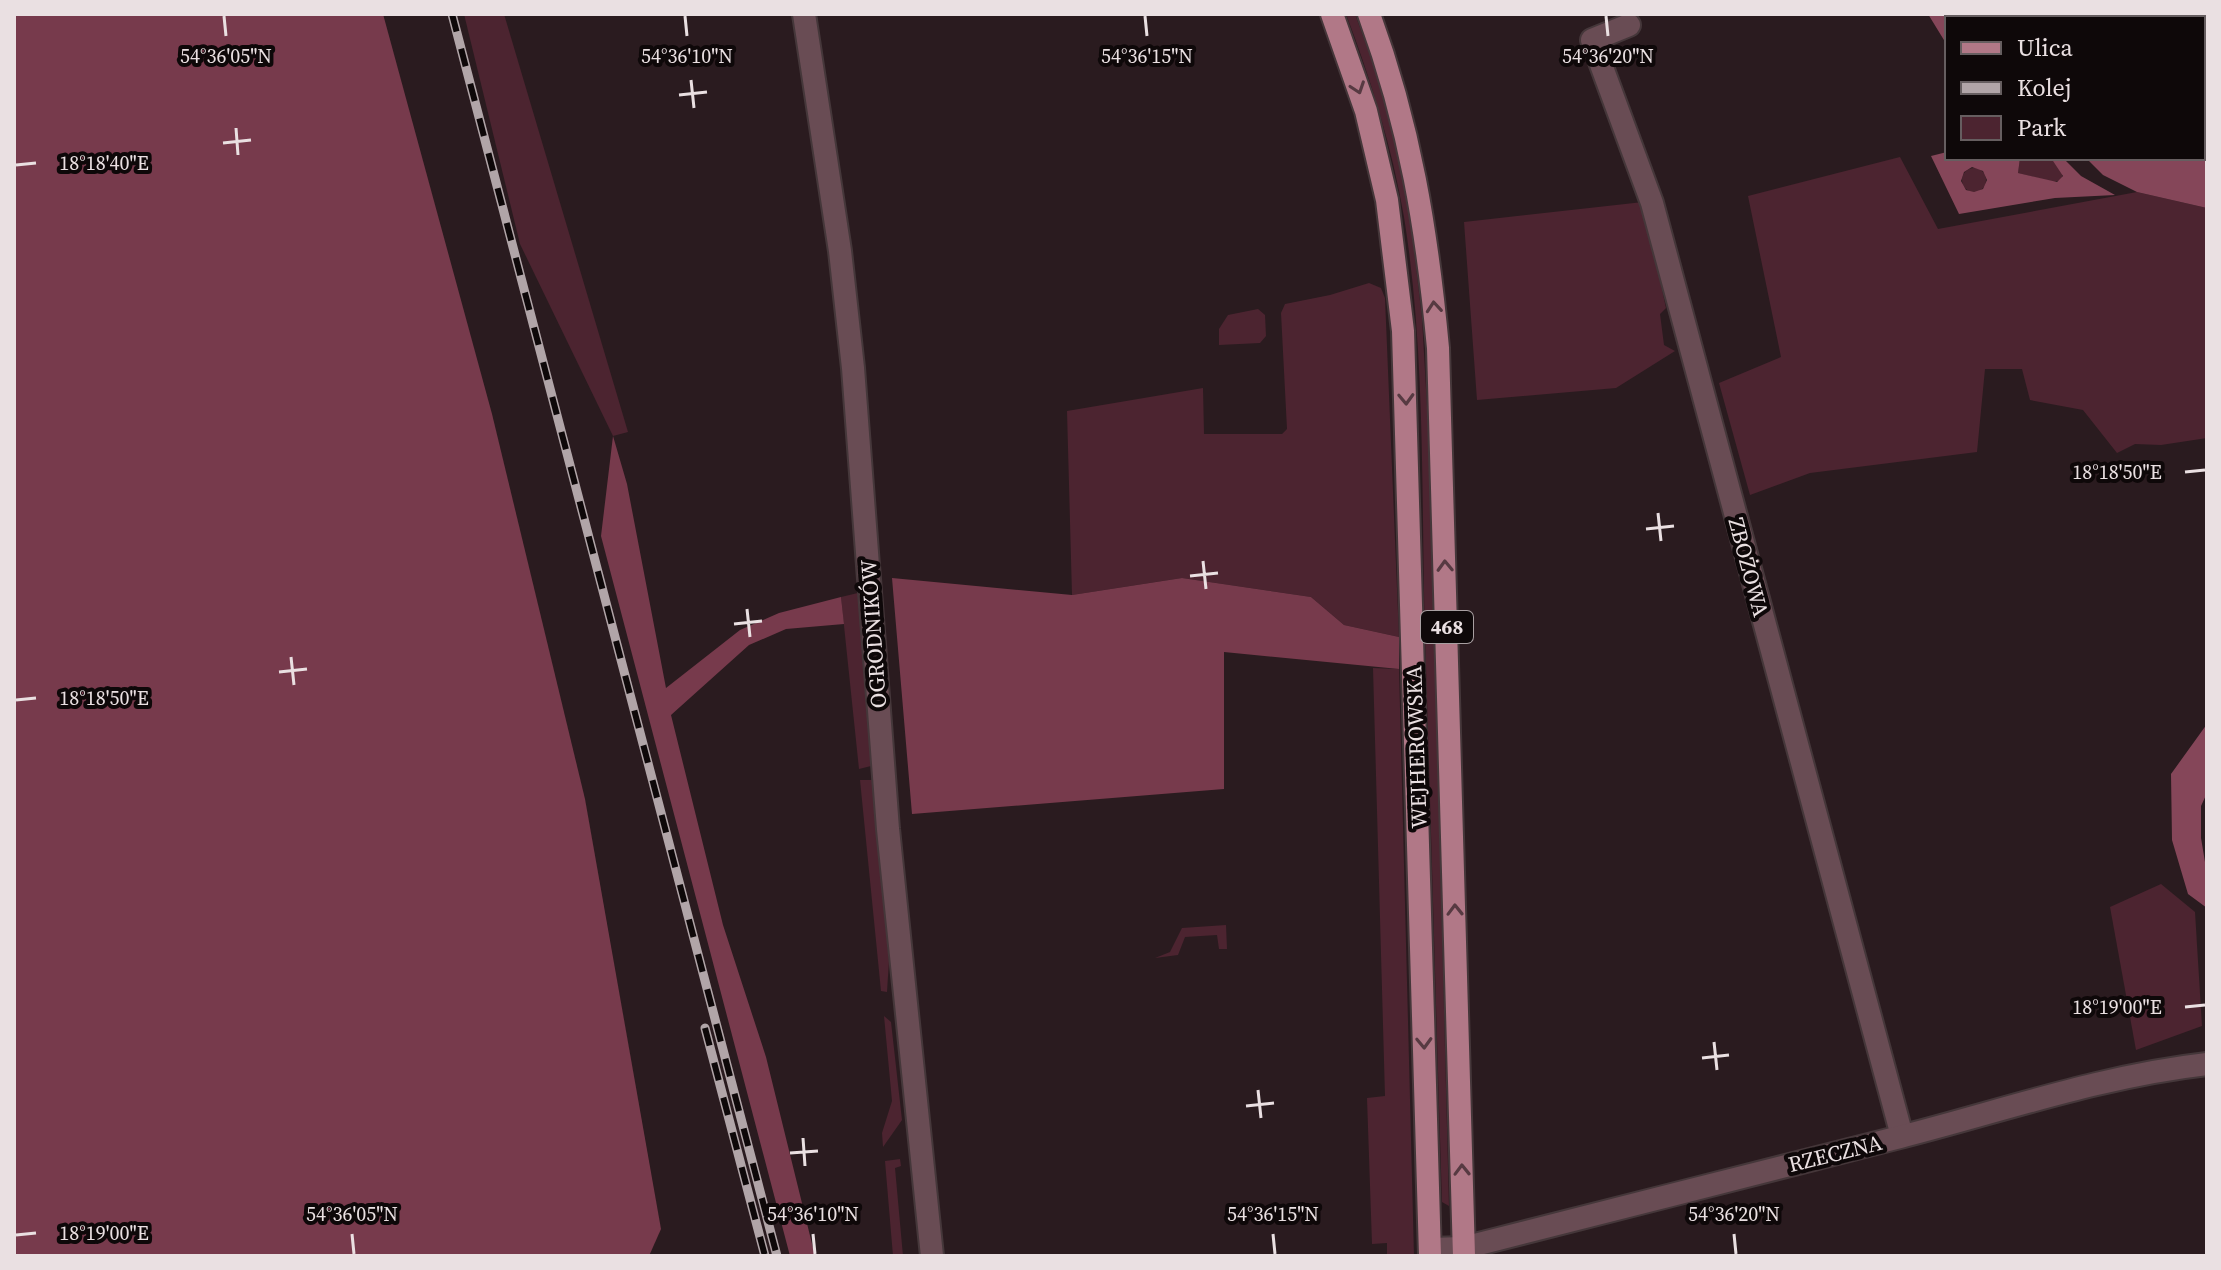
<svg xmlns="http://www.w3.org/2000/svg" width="2221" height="1270" viewBox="0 0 2221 1270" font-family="'Source Serif 4',serif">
	<rect width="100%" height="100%" fill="#2a1b1f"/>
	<g fill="#4c2430">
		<path d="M464,14H504L628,432L613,436L520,244Z"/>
		<path d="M1346,14H1355L1381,86L1398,154L1411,224L1422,318L1430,460L1449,1206L1442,1202C1436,1013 1431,823 1425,634C1421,496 1426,354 1404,217C1392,147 1371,80 1346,14Z"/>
		<path d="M2043,14H2207V147H2203V18H2051Z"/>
		<path d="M1900,157L1938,229L2137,192L2207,208V438L2161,445L2135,444L2117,453L2083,410L2030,400L2022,369H1985L1977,452L1810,473L1750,495L1719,383L1781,357L1748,196Z"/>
		<path d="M2020,158H2051L2062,173V180L2053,182L2018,173Z"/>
		<circle cx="1974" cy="180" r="12"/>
		<path d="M1643,202L1666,308L1660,314L1664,345L1675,351L1616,388L1477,400L1464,222Z"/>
		<path d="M1369,283L1381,288L1385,298L1399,637L1344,625L1311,597L1182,578L1072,595L1067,411L1203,388L1204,434H1282L1287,429L1281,313L1285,304L1330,295Z"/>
		<path d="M1258,309L1265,315L1266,336L1260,343L1219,345V329L1228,315Z"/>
		<path d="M862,592L871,766L859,769L841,597Z"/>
		<path d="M1373,668L1399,669L1414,1256H1387V1243L1372,1244L1367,1098L1385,1096Z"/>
		<path d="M860,780H872L889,961L887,992L881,991Z"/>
		<path d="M2161,884L2195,912L2202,1026L2136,1050L2110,907Z"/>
		<path d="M1226,925L1227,949H1219L1217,935L1185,937L1178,955L1155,958L1170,952L1182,928Z"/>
		<path d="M884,1016L891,1022L902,1120L883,1147L882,1133L892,1101Z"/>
		<path d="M900,1159L901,1166L895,1168L903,1256H893L885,1161Z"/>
	</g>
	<g fill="#773a4c">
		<path d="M14,14H383L492,414L585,799L661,1229L649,1256H14Z"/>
		<path d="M613,436L627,484L666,688L740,630L779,613L841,597L844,624L786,629L749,645L671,715L723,925L766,1057L815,1256H790L601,536Z"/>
		<path d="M892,578L1072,595L1182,578L1311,597L1344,625L1399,637V669L1224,652V789L912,814Z"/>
	</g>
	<g fill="#854659" fill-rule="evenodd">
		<path d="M1928,14H2040L2045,18H1947V45Z"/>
		<path d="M1947,152V158H2020L2018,173L2057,182L2063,176L2051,158H2063L2081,176L2115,195L2055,198L1959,214L1931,156ZM1972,167L1983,171L1987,180L1983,189L1974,192L1966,190L1961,181L1964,172Z"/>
		<path d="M2086,158H2180L2207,161V208L2137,192L2103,175Z"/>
		<path d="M2207,724V793L2201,806V838L2207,874V908L2188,894L2172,840L2171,774Z"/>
	</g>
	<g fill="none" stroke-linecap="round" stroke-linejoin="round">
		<defs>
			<g id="minor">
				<path d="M804,14L840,251L853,368L888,829L932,1256"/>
				<path d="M1629,25L1592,40L1652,203L1902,1136"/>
				<path d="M1430,1249L1463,1248C1609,1211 1754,1174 1900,1137C2002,1111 2101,1076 2207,1064"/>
			</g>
			<g id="primary">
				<path d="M1332,14L1366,111L1387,200L1403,331L1430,1256"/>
				<path d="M1369,14C1410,126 1427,230 1438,348L1464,1256"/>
			</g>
		</defs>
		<use href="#minor" stroke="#45373a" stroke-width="26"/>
		<use href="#primary" stroke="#45373a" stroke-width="26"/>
		<use href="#minor" stroke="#694c54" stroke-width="22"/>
		<use href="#primary" stroke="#b17887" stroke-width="22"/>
		<defs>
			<g id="rail">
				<path d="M452,14L777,1256"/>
				<path d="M705,1028L765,1256"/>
			</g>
		</defs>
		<use href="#rail" stroke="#b1a5a8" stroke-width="9"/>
		<use href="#rail" stroke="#0e0809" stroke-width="6" stroke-dasharray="18" stroke-linecap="butt"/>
	</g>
	<defs><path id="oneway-chevron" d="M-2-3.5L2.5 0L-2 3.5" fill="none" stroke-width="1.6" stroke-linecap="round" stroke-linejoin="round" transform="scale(2)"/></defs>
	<g stroke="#573a42">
		<use href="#oneway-chevron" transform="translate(1358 88) rotate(71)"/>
		<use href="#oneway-chevron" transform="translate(1434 307) rotate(-95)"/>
		<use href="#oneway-chevron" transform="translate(1406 399) rotate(88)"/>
		<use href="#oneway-chevron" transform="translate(1445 566) rotate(-92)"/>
		<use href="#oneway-chevron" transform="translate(1455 910) rotate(-91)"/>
		<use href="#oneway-chevron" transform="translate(1424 1043) rotate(88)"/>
		<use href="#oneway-chevron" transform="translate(1462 1170) rotate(-91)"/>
	</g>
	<path fill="none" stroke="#eae0e2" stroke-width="3" d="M224,16L226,36M685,16L687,36M1145,16L1147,36M1606,16L1608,36M691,80L694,108M679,95L707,92M236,128L238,155M223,143L251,140M16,165L36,163M2185,472L2205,470M1658,513L1661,541M1646,529L1674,526M1203,561L1206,589M1190,576L1218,573M747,609L750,637M734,624L762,621M291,657L294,685M279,672L307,669M16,700L36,698M2185,1007L2205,1005M1714,1042L1717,1070M1702,1058L1729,1055M1258,1090L1261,1118M1246,1106L1274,1103M803,1138L805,1166M790,1153L818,1151M352,1234L354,1254M813,1234L815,1254M1273,1234L1275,1254M1734,1234L1736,1254M16,1235L36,1233"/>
	<g text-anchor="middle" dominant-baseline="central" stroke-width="8" stroke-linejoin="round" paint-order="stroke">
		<rect fill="#0e0809" stroke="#a89fa1" stroke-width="2" x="1421" y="611" width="52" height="32" rx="6"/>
		<g font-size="20" font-weight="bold" fill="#eae0e2">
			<text x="1447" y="627">468</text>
		</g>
		<g font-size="22" fill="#eae0e2" stroke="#0e0809">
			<text transform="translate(1749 567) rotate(75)">ZBOŻOWA</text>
			<text transform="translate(873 634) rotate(-94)">OGRODNIKÓW</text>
			<text transform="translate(1416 747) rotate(-92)">WEJHEROWSKA</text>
			<text transform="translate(1835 1153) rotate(-14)">RZECZNA</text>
		</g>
	</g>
	<g font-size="20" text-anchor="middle" fill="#eae0e2" stroke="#0e0809" stroke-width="8" stroke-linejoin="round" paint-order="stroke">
		<text x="226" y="63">54°36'05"N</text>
		<text x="687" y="63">54°36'10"N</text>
		<text x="1147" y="63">54°36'15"N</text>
		<text x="1608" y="63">54°36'20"N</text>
		<text x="104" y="170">18°18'40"E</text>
		<text x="2117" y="479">18°18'50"E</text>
		<text x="104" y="705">18°18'50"E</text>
		<text x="2117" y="1014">18°19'00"E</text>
		<text x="352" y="1221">54°36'05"N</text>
		<text x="813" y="1221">54°36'10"N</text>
		<text x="1273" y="1221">54°36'15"N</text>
		<text x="1734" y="1221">54°36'20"N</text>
		<text x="104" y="1240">18°19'00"E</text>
	</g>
	<rect width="2221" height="1270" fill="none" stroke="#eae0e2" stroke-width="32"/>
	<rect x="1945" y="16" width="260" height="144" fill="#0e0809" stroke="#665e60" stroke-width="2"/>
	<rect x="1961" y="42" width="40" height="12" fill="#b17887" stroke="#665e60" stroke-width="2"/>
	<text x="2017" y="56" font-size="24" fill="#eae0e2">Ulica</text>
	<rect x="1961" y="82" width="40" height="12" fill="#b1a5a8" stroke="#665e60" stroke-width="2"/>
	<text x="2017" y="96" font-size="24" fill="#eae0e2">Kolej</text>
	<rect x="1961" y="116" width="40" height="24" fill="#4c2430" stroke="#665e60" stroke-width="2"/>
	<text x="2017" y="136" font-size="24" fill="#eae0e2">Park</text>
</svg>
